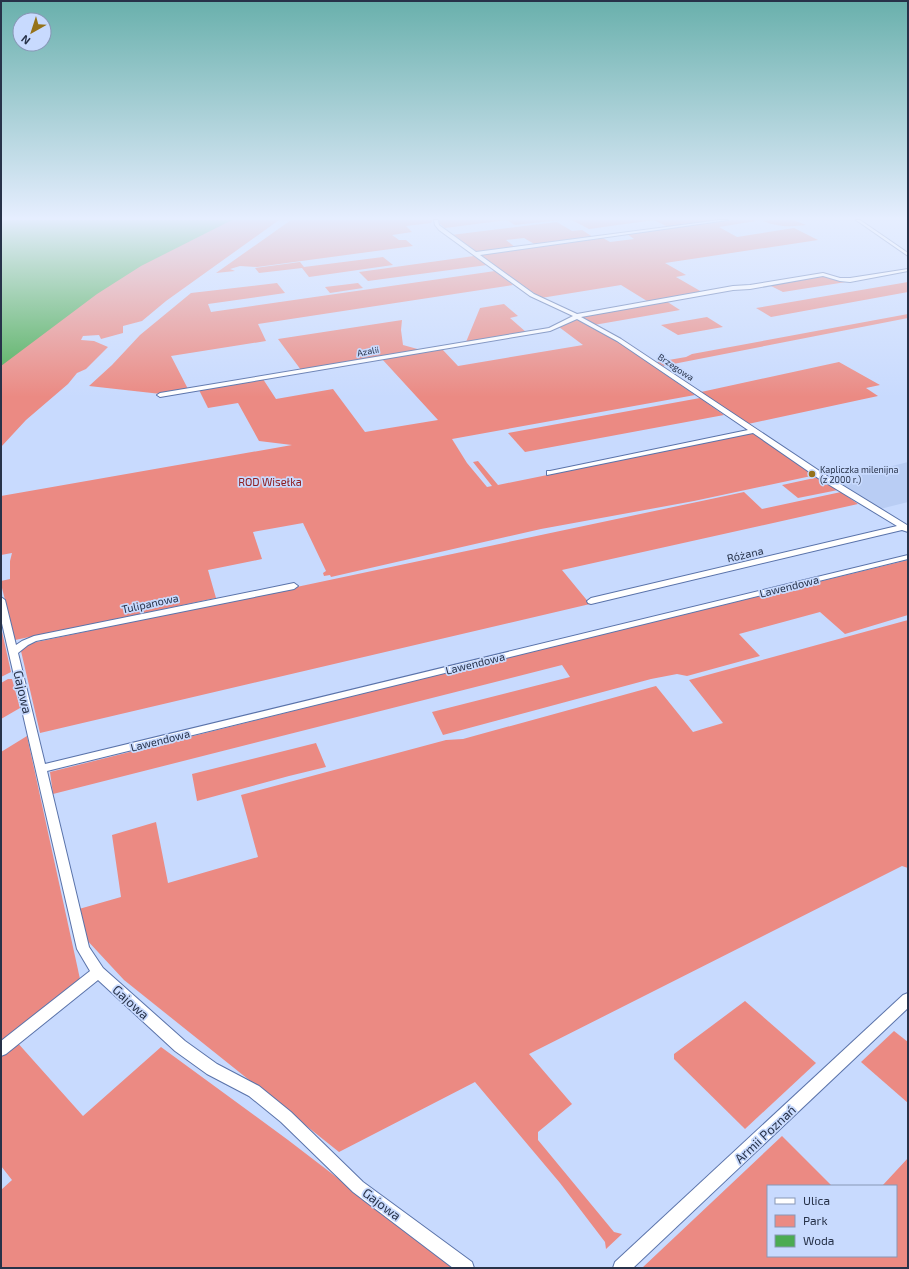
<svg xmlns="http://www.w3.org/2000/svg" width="909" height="1269" viewBox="0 0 909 1269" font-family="'Exo 2',sans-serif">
	<rect width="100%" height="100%" fill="#c8dafe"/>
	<path fill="#b9cdf4" d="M908,462V502L880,509L834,481Z"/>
	<g fill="#eb8a83">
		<path d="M1,220H279L166,301L142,321L123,326V333L101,339L99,335L83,336L81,340L94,341L108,347L86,369L77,373L68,384L26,420L1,447Z"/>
		<path d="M291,220H433L431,223L406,226L412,232L392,235L399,240H406L413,246L257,267L240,266L230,269L235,271L216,273Z"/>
		<path d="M438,220H560L515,225L507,220L445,228L440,224Z"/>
		<path d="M572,220H719L668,227L654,220L589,229Z"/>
		<path d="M733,220H752L756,221L719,227L737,237L794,228L818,240L665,263L686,275L676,277L702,292L647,301L621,285L541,298L479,255L603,238L610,242L634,239L627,234Z"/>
		<path d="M770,220H794L806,225C790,227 778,227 763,221Z"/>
		<path d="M557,222L572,231L582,230L593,237L536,245L524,238L506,240L516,248L476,253L451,235Z"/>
		<path d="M474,256L487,265L368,281L359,272Z"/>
		<path d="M383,257L393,265L309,277L302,268L259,273L255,268L300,262L304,267Z"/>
		<path d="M495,271L513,285L258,324L266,341L171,356L188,389L161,394L89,386L112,365L140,335L191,293L277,283L285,293L208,304L211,312Z"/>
		<path d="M824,275L846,282L783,292L769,285Z"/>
		<path d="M908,282V292L771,317L756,308Z"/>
		<path d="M358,283L363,288L330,293L325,287Z"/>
		<path d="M666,301L680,310L594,325L580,317Z"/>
		<path d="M504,304L518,316L510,318L526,332L466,342L480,308Z"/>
		<path d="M908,314V318L663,366L657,362L686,357L692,354Z"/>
		<path d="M707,317L723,327L678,335L661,325Z"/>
		<path d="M577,318L616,340L695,395L452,439L467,463L487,487L492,486L473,462L478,461L498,485L754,433L816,475L694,501L541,529L331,577L330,575L324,576L323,573L326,571L303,523L253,532L262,559L208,570L216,598L15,640L1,584V581L10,579V561L12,553L1,555V496L292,445L259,441L238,403L208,408L199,390L263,379L276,399L333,389L365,432L438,420L382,359L442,349L458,366L583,345L559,327Z"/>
		<path d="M402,320L401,330L403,345L421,350L301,370L278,339Z"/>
		<path d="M839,362L880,385L866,388L878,396L748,424L701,392Z"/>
		<path d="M700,398L724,415L525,452L508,433Z"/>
		<path d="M819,477L838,490L798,498L782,485Z"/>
		<path d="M744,492L762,509L841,492L858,504L562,570L590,604L40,733L21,651L27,645L32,643Z"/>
		<path d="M908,560V615L845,634L820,612L739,634L760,656L687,676L677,674L651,679L443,735L432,712L570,677L562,665L53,794L50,772L424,678Z"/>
		<path d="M908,620V868L902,866L529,1054L572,1104L538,1132V1140L614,1232L622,1234L606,1249L605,1242L560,1183L475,1082L339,1152L124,980L85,938L79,909L121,897L112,835L156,822L168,883L258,857L241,795L446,740L463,739L656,686L693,732L723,723L689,680Z"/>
		<path d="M1,627L11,672L1,677Z"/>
		<path d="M8,679H12L20,708L1,719V683Z"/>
		<path d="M27,736L80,979L1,1042V752Z"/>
		<path d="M316,743L326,767L289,776L197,801L192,774Z"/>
		<path d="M745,1001L816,1063L745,1129L674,1059V1054Z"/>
		<path d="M894,1031L908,1042V1103L861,1062Z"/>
		<path d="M16,1041L83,1116L161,1047L288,1140L455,1268H1V1190L12,1180L1,1166V1054Z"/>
		<path d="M782,1136L832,1186H768V1256H896V1186H882L908,1158V1268H642Z"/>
	</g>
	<path fill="#4bab52" d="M1,220H232L141,266L97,294L1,366Z"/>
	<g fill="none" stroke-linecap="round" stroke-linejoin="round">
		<defs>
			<g id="street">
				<path d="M434,220H438L439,225L443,228L476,252L720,220H728L480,255L534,294L577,314L733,286L750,285L823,273L840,278H850L908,269V271L850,282L840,281L823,276L750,289L733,290L581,317L621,339L824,474L907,525L908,532L902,530L591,604L588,603L587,601L591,598L897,526L818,478L753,433L547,475V471H550L748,430L617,341L577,319L550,331L160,397L157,395L160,393L549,328L573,316L530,296L439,230L435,225Z"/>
				<path d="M856,220H860L908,253V256Z"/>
				<path d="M908,555V559L47,771L89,947L103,968L185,1041L217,1064L259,1086L291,1112L363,1182L472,1262L474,1268H453L353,1192L281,1122L249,1096L207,1074L175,1051L98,980L6,1054L1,1056V1041L90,971L77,949L1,619V597L5,600L16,645L22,641L34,636L294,583L298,586L294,589L36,641L28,645L18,653L45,764Z"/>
				<path d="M908,993V1008L633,1268H613L615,1262L903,995Z"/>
			</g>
		</defs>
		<use href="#street" stroke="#5a73aa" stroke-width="2"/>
		<use href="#street" fill="#fff" fill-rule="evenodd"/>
	</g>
	<linearGradient id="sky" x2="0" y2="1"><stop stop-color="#69b0ac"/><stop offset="0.55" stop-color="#e6eeff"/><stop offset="1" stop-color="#e6eeff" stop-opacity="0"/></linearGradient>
	<rect width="909" height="397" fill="url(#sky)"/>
	<circle fill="#95721a" stroke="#c8dafe" stroke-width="1.5" cx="812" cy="474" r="4"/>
	<g text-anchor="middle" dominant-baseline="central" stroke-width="3.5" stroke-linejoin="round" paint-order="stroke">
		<g font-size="9" fill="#273249" stroke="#c8dafe">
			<text transform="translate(368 351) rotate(-10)">Azalii</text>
			<text transform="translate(676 367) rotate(34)">Brzegowa</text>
		</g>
		<g font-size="9" fill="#273249" stroke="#c8dafe" text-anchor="start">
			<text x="820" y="469">Kapliczka milenijna<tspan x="820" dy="10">(z 2000 r.)</tspan></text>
		</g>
		<g font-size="11" fill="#901f22" stroke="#c8dafe">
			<text x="270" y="481">ROD Wisełka</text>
		</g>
		<g font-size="11" fill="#273249" stroke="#c8dafe">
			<text transform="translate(745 554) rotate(-13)">Różana</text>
			<text transform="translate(789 586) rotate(-14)">Lawendowa</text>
			<text transform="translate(150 603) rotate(-12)">Tulipanowa</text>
			<text transform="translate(475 663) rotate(-14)">Lawendowa</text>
			<text transform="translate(160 740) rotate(-14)">Lawendowa</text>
		</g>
		<g font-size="13" fill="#273249" stroke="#c8dafe">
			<text transform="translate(23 692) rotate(77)">Gajowa</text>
			<text transform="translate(131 1002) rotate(42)">Gajowa</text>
			<text transform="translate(765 1134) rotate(-43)">Armii Poznań</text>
			<text transform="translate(382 1204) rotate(37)">Gajowa</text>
		</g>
	</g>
	<rect width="909" height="1269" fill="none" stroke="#273249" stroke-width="4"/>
	<rect x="767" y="1185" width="130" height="72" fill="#c8dafe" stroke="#8897b6"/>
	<rect x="775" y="1198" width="20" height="6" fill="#ffffff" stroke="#8897b6"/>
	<text x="803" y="1205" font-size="12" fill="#273249">Ulica</text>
	<rect x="775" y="1215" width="20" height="12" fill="#eb8a83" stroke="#8897b6"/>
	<text x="803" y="1225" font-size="12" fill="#273249">Park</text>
	<rect x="775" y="1235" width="20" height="12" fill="#4bab52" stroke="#8897b6"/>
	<text x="803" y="1245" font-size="12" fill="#273249">Woda</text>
	<g transform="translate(32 32) rotate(219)"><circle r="19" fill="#c8dafe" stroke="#8897b6"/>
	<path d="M0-3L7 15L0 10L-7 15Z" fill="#95721a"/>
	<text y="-6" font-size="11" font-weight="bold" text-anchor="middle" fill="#273249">N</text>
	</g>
</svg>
